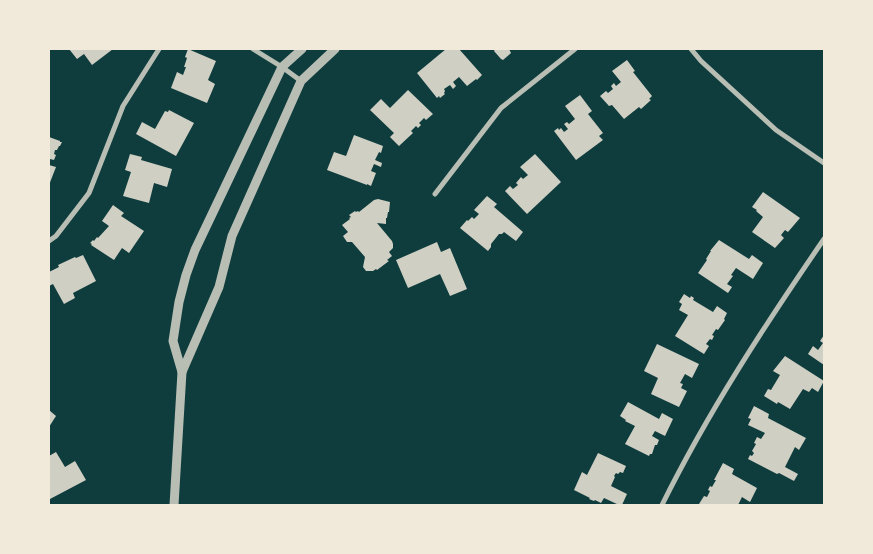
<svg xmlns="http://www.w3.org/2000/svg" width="873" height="554" viewBox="0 0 873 554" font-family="Lato,sans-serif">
	<rect width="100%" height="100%" fill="#0f3d3e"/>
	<g fill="#cfcfc3">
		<path d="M69,49H113L92,65L84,54L77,59Z"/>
		<path d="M188,49L216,61L208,80L215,84L207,103L171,88L177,72L183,75L186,67H184L187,58L185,57Z"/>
		<path d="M446,49H459L482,75L477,80L476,79L467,86L459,77L453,82L456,86L453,89L450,85L444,89L445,91L444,93L445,94L440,98L439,96L437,98L417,73Z"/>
		<path d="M495,49H509L511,53L503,60L501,59L494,51Z"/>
		<path d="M627,60L635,71L633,72L652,96L649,99L651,100L641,109L639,107L624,119L612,105L609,106L600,96L606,91L608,93L613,89L611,86L614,83L616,86L621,82L612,71Z"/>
		<path d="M408,90L433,114L426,120L424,118L419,123L421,125L418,128L416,126L411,131L413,133L399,146L390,137L394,133L370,110L381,99L390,108Z"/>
		<path d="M580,95L592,111L588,114L603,133L599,136L603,140L576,160L554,131L558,128L559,130L561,128L564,132L568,129L564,124L567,122L569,124L575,119L565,106Z"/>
		<path d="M169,110L194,123L176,156L136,134L142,122L155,129L165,111L168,112Z"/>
		<path d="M354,135L383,146L381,153L379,152L375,160L382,163L381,167L374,164L371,171L376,173L371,186L367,184V185L327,170L334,152L346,156Z"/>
		<path d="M49,137L60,141V142H62L60,146H59L57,150H55L54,154L56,155L54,160L50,159L49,163Z"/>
		<path d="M130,154L142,157L141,160L172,169L167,187L154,183L149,203L123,196L131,172L125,170Z"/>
		<path d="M535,154L561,182L527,214L505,191L510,186L513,189L518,185L516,183L521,177L523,179L528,175L520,167Z"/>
		<path d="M49,165L56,167L49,185Z"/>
		<path d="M763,192L800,218L788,232L785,230L781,235L784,238L775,248L752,232L763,217L756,211L757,210L752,207Z"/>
		<path d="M487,196L497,204L494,207L523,232L516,241L504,232L502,234H499L491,244V247L488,251L460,228L467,220L468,221L472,217L474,219L479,214L474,210Z"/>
		<path d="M378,199L390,202L389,212H388L387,218H386V224L377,223L392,241L393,244V248L389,252L392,256L387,260L389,261L377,270L376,269L373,271H366L363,267L365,257L352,242H347L343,236L348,232L342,225L350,219L349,218L351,217L349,215L355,211L356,212L358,211L359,212L374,200Z"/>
		<path d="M113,205L124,213L121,216L144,231L129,253L122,248L114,260L91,245L92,244L90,243L93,240L94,241L97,237L98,238L109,226L102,221Z"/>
		<path d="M719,240L749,259L752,255L763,263L753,279L736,268L731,275L733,276L727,284L732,287L728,293L698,273L707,260L706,259L711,251H710Z"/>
		<path d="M437,242L441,252L450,248L467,289L450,296L440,274L408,288L396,260Z"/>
		<path d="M83,255L96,281L73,293L75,298L64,304L53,284L49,286V272L59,267L58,265L75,257L76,258Z"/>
		<path d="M684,294L690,298L691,296L694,298L693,300L713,312L717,306L727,313L724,319L725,320L718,330L716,329L712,335L714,336L712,340L710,339L706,344L709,346L704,354L675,336L688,315L679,310L682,304L679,302Z"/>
		<path d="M824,335V365L808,354L813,346L818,350L823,343L820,341Z"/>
		<path d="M657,344L699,364L692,378L685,374L680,383L683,384L681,388L687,391L679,407L651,394L658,378L644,371Z"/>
		<path d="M785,356L824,381L818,392L812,388L809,392L803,389L790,409L778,402L777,404L764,396L768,389L771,390L780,375L773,371Z"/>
		<path d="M628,402L659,419L662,413L673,419L665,436L655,431L652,436L659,440L657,445H655L652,454H650L649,456L625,444L635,426L625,421L626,420L620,416Z"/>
		<path d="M754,406L769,414L768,418L806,438L799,450L795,447L785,467L798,474L794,481L779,473L777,474L748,459L750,455L752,456L754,453L752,451L756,444L754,443L757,437L761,439L765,433L748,425L751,419L748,418Z"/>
		<path d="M49,410L56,416L49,427Z"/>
		<path d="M56,452L65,467L75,461L86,480L50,499L49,456Z"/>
		<path d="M598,453L626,466L623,473L620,472L618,474L616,473L614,476L615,477L611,486L627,494L622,505H619L604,498L601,503L595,500L594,501L589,499L590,498L574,490L582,472L587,475Z"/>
		<path d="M723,463L734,469L732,474L757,488L750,502L742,497L738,505H702L699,504L704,496L707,497L710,491L708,490L710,486L712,487L716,480H714Z"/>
	</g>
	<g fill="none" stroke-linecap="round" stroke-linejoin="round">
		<g stroke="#b8beb3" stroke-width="5">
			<path d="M253,49L282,67L301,81"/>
			<path d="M691,49L701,61L776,130L824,163"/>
			<path d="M435,194L501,108L575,49"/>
			<path d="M49,241L56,236L89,193L123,106L159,49"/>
			<path d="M662,505C708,412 765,325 824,239"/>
		</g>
		<g stroke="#b8beb3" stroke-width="9">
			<path d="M182,372L173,341L179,302L186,275L195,250L282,67L302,49"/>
			<path d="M174,505L182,372L219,287L232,236L301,81L335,49"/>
		</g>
	</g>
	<rect width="873" height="554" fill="none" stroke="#f1e9da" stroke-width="100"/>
</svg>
